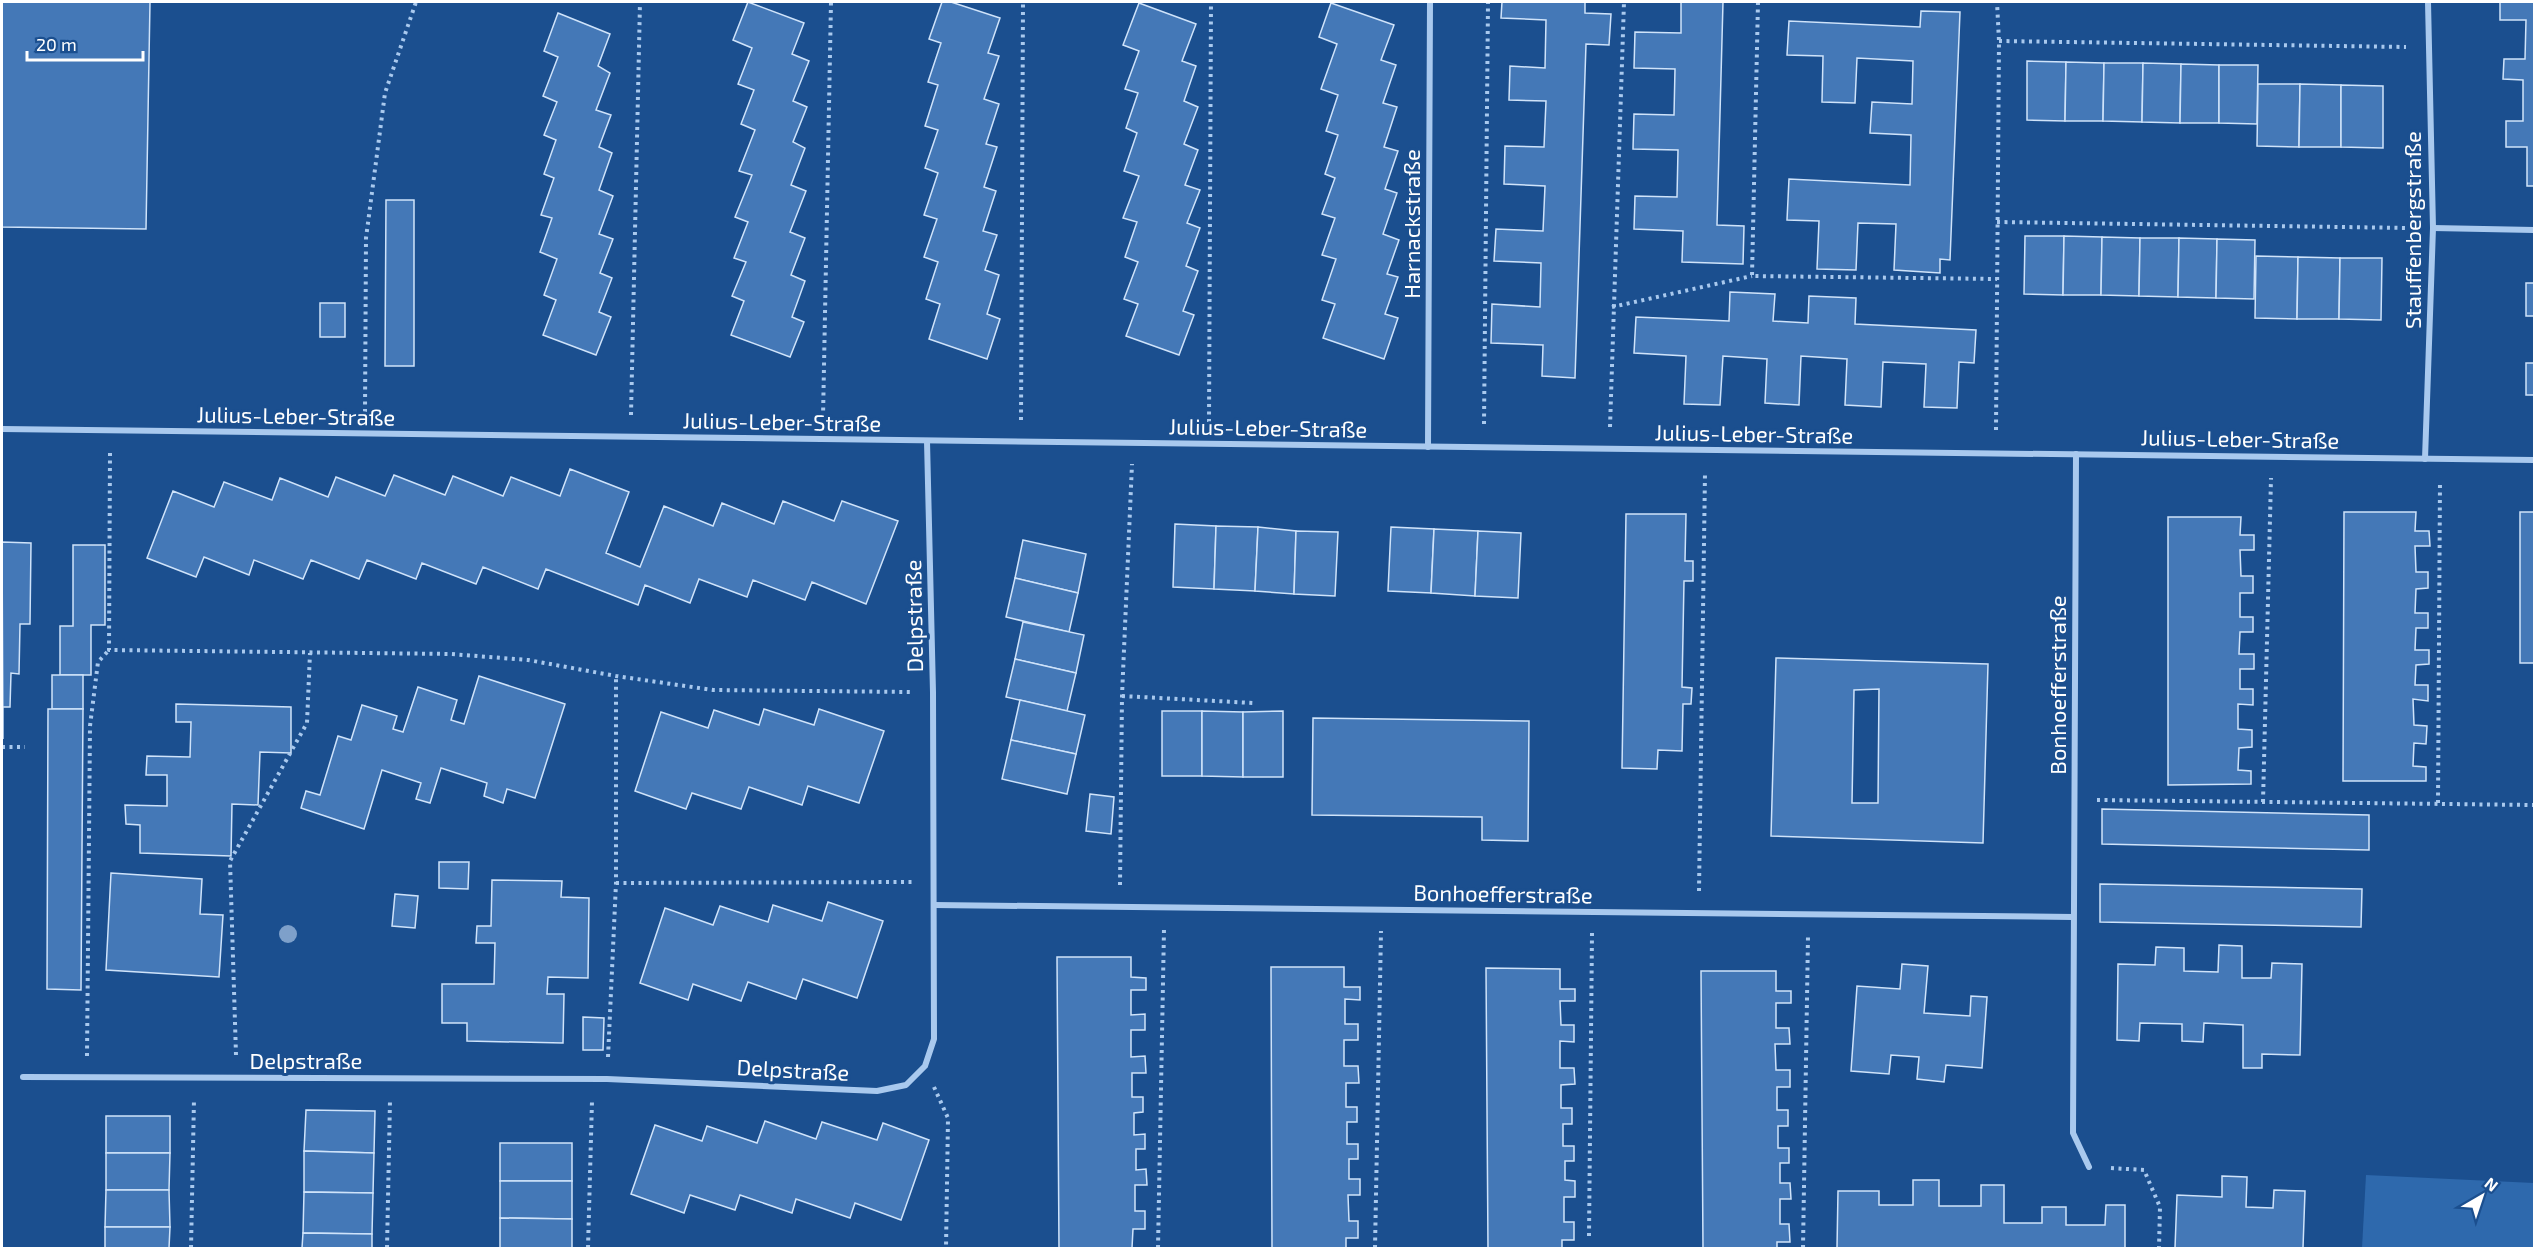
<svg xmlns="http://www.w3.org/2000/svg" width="2536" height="1250" viewBox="0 0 2536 1250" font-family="'Exo 2',sans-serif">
	<rect width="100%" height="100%" fill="#1b4f8f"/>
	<path fill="#2e69ad" d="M2366,1175L2534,1183V1248H2362Z"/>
	<g fill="#4478b7" stroke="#cfe3fa" stroke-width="1.5" fill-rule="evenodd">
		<path d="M2,2H150L146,229L2,227Z"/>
		<path d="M748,2L804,23L792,54L809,61L793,101L807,107L793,142L805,148L791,185L806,191L790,232L805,238L791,275L805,281L792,317L804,322L790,357L731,335L744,301L732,296L746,262L734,258L748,222L735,217L752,175L739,171L755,130L741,124L754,90L738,84L752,48L733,40Z"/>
		<path d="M942,2H951L1000,18L988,53L999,56L984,99L999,104L986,144L997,147L984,187L996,191L983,231L997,235L985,270L999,275L987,314L1000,319L987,359L929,339L940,304L926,299L938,262L924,257L937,219L924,215L938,173L925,168L938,130L925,126L938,85L928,82L941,43L929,39Z"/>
		<path d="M1502,2H1585V13L1611,14L1609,45L1586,44L1575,378L1542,376L1543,345L1491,343L1492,304L1540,307L1541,263L1494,261L1496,229L1543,231L1545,186L1504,184L1505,146L1544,147L1546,101L1509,100L1510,66L1545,68L1546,20L1501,18Z"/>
		<path d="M1681,2H1723L1717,225L1744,226L1743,264L1682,262L1683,231L1634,229L1635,196L1677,197L1678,150L1633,149L1634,114L1674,115L1675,69L1634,68L1635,32L1681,33Z"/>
		<path d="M2500,2H2534V186H2527V147H2506V121H2523V80L2503,79L2504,59H2525L2526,20H2500Z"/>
		<path d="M1139,3L1196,24L1182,61L1196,66L1184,101L1198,107L1184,144L1198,150L1185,185L1200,190L1187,223L1200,228L1186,266L1198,271L1183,311L1194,315L1179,355L1126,336L1138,304L1124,299L1138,262L1125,257L1137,222L1123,218L1139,176L1124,171L1137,133L1126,128L1138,93L1125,89L1139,51L1123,45Z"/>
		<path d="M1331,3L1394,25L1381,60L1396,65L1383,103L1397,107L1384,147L1398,151L1385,189L1397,193L1383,234L1399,240L1387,274L1398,277L1385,314L1398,318L1384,359L1323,338L1335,304L1322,300L1336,259L1322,255L1335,218L1322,214L1335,178L1325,174L1338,135L1326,131L1338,95L1321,89L1337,44L1319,37Z"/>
		<path d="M1921,11L1960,12L1950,260L1940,259V273L1894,270L1896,224L1858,223L1856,270L1817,269L1819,221L1787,220L1789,179L1910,185L1911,135L1870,133L1872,102L1912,104L1913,61L1857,58L1855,103L1822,102L1823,56L1787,55L1789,21L1920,27Z"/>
		<path d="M558,13L610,34L598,66L610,73L596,110L611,115L599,147L612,153L599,190L613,196L599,234L613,239L600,273L612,278L599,312L611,317L596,355L543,335L556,300L544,295L557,259L540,252L552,218L541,215L554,178L544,174L556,140L544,135L557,102L543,96L558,57L544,51Z"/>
		<path d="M2027,61L2066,62L2065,121L2027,120Z"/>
		<path d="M2066,62L2104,63L2103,121H2065Z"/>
		<path d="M2104,63H2143L2142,122L2103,121Z"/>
		<path d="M2143,63L2181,64L2180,123L2142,122Z"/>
		<path d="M2181,64L2219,65V123H2180Z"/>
		<path d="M2219,65H2258L2257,124L2219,123Z"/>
		<path d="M2258,84H2300L2299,147L2257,146Z"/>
		<path d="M2300,84L2341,85V147H2299Z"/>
		<path d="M2341,85L2383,86V148L2341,147Z"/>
		<path d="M386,200H414V366H385Z"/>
		<path d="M2025,236H2064L2063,295L2024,294Z"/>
		<path d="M2064,236L2102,237L2101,295H2063Z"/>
		<path d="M2102,237L2140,238L2139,296L2101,295Z"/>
		<path d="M2140,238H2179L2178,297L2139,296Z"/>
		<path d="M2179,238L2217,239L2216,298L2178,297Z"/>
		<path d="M2217,239L2255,240L2254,299L2216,298Z"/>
		<path d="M2256,256L2298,257L2297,319L2255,318Z"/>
		<path d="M2298,257L2340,258L2339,319H2297Z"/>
		<path d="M2340,258H2382L2381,320L2339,319Z"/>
		<rect x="2526" y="283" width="8" height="33"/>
		<path d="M1730,292L1775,294L1773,321L1808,323L1809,296L1856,298L1855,324L1976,330L1974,363L1959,362L1957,408L1924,407L1926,364L1883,362L1881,407L1845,405L1847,359L1801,356L1799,405L1765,403L1767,359L1723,356L1720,405L1684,404L1686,356L1634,353L1636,317L1729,321Z"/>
		<rect x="320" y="303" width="25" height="34"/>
		<rect x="2526" y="363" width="8" height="32"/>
		<path d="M570,469L629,492L606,553L640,567L664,506L713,526L722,503L774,524L783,501L834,521L842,501L898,521L866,604L812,582L805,600L753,580L747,597L699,579L690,603L645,585L638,605L546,569L538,589L483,567L476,584L422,563L416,579L367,560L359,579L311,560L303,579L254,560L249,575L204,557L196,577L147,558L173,491L214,507L224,482L272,500L280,478L328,497L336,477L385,496L394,475L445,495L453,476L503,496L511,477L560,496Z"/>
		<path d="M2344,512H2416L2415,531H2429L2430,546H2415L2416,572H2428V588L2416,589L2415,613H2428V628H2416L2415,650H2429V664L2416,665L2415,685H2428V701L2413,699L2414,725L2427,726L2426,744L2414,743L2413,766L2426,767V781H2343Z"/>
		<rect x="2520" y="512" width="14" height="151"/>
		<path d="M1626,514H1686L1685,561H1693V581H1684L1682,687L1692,688L1691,704H1683L1682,751L1658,750L1657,769L1622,768Z"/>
		<path d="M2168,517H2241L2240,535H2254V550H2240L2241,576H2253V593H2240V617H2253V632H2240L2239,654H2254V669H2240V689H2253V705L2238,704V729L2252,730V747L2239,748L2238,770L2251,771V784L2168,785Z"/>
		<path d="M1175,524L1216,526L1214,589L1173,587Z"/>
		<path d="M1216,526L1258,527L1255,591L1214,589Z"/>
		<path d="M1258,527L1296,531L1294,594L1255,591Z"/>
		<path d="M1391,527L1434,529L1431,593L1388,591Z"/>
		<path d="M1434,529L1478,531L1475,596L1431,593Z"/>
		<path d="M1296,531L1338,532L1335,596L1294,594Z"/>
		<path d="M1478,531L1521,533L1518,598L1475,596Z"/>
		<path d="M1023,540L1086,554L1078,593L1015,578Z"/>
		<path d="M2,542L31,543L30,624H20L19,674L11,673L10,707H3V739Z"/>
		<path d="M73,545H105V625H91V675H60V626H73Z"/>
		<path d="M1015,578L1078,593L1069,632L1006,617Z"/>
		<path d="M1023,622L1084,635L1076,673L1015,659Z"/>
		<path d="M1776,658L1988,664L1983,843L1771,836ZM1879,689L1878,803H1852L1854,690Z"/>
		<path d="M1015,659L1076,673L1067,711L1006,697Z"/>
		<rect x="52" y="675" width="31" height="34"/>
		<path d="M479,676L565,704L535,798L507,789L503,803L484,796L487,783L441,768L430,803L416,799L421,783L382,770L364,829L301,808L306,791L320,795L338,736L351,740L362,705L397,716L393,729L403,732L418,687L457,700L451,720L464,724Z"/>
		<path d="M1020,700L1085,715L1076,754L1011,740Z"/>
		<path d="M176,704L291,707V753L260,752L258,805L232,804L231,856L140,853V825L126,824L125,805L167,806V775H146L147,756L190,757L191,722H176Z"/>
		<path d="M48,709H83L81,990L47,989Z"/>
		<path d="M764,709L814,725L819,709L884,731L859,803L808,786L802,805L749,787L741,809L692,793L686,809L635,791L661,712L708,728L714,710L759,725Z"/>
		<rect x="1162" y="711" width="40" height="65"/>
		<path d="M1202,711L1243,712V777L1202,776Z"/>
		<path d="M1283,711V777H1243V712Z"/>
		<path d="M1313,718L1529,721L1528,841L1482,840V817L1312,815Z"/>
		<path d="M1011,740L1076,754L1067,794L1002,779Z"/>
		<path d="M1090,794L1114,797L1111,834L1086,831Z"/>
		<path d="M2102,809L2369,815V850L2102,844Z"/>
		<path d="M439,862H469L468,889L439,888Z"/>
		<path d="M111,873L202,879L200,914L223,915L219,977L106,970Z"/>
		<path d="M492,880L562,881L561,897L589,898L588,978L548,977L547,994H564L563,1043L467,1041V1023H442V984H494L495,943H476L477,926H491Z"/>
		<path d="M2100,884L2362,889L2361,927L2100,922Z"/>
		<path d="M395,894L418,896L415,928L392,926Z"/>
		<path d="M828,902L883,921L857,998L803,979L796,999L748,982L741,1001L693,984L688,1000L640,983L665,908L713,925L720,906L768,922L773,905L822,921Z"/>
		<path d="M2219,945L2242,946V978H2271L2272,963L2302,964L2300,1055L2262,1054V1068H2243V1025L2204,1023L2203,1042L2182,1041V1024L2140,1023L2139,1041L2117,1040L2118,964L2155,965L2156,947L2184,948V971L2218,972Z"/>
		<path d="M1057,957H1131V977L1146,978V990H1131V1015L1145,1014V1030H1131V1057L1145,1056L1146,1073H1132V1097H1143V1112L1134,1113V1135L1145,1134V1149H1136V1170L1146,1169L1147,1185H1135V1211H1145V1229H1133L1132,1248H1059Z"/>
		<path d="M1902,964L1928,966L1924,1013L1970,1016L1971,996L1987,997L1982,1068L1946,1065L1944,1082L1917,1079L1919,1057L1891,1055L1889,1074L1851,1071L1857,986L1900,989Z"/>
		<path d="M1271,967H1344V987H1360V1000L1345,999V1024H1358V1040H1344V1066H1358L1359,1083H1346V1107H1357V1122H1347V1144H1358V1159H1349V1179H1360V1195H1348L1349,1221H1358V1238H1346V1248H1272Z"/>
		<path d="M1486,968L1560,969V989H1575V1001H1560L1561,1025H1574V1042L1560,1041V1068H1574L1575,1084L1561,1085V1108H1572V1124H1563V1146H1574V1161H1565V1180L1575,1181V1197H1564V1222H1574V1240H1562V1248H1488Z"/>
		<path d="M1701,971H1776V991H1791V1003H1776V1028H1789L1790,1044H1775L1776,1070H1790V1087H1777V1110H1788V1126H1778V1148H1789V1163H1780V1183H1790L1791,1199H1780V1224H1789L1790,1242H1777V1248H1703Z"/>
		<path d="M583,1017L604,1018L603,1050H583Z"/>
		<path d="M306,1110L375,1111L374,1153L304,1151Z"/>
		<rect x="106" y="1116" width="64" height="37"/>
		<path d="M765,1121L816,1139L822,1122L877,1140L883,1123L929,1140L901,1220L855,1203L850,1218L796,1199L792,1213L740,1195L735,1210L690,1195L684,1213L631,1194L655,1125L702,1141L707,1126L757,1143Z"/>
		<rect x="500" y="1143" width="72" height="38"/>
		<path d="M304,1151L374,1153L373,1193L304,1192Z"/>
		<path d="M106,1153H170L169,1190H106Z"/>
		<path d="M2222,1176L2247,1177L2246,1207L2273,1208L2274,1190L2305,1191L2303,1248H2175L2177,1195L2222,1197Z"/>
		<path d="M1913,1180H1939V1206H1981V1185H2004V1223H2042V1207H2066V1225H2105L2106,1205H2125V1248H1837L1838,1191H1879V1205H1913Z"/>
		<path d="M500,1181H572V1219L500,1218Z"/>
		<path d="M106,1190H169L170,1227H105Z"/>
		<path d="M304,1192L373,1193L372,1234L303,1233Z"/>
		<path d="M500,1218L572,1219V1248H500Z"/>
		<path d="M105,1227H170L169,1248H105Z"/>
		<path d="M303,1233L372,1234V1248H302Z"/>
	</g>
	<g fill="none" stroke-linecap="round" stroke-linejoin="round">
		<g stroke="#a9c9ee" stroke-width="4" stroke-dasharray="3 4.5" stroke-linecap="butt">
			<path d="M1758,2L1752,276L1997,279"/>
			<path d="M1999,41L2406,47"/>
			<path d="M1997,222L2410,228"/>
			<path d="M1612,307L1752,276"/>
			<path d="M365,412L366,238L385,93L416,2"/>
			<path d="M631,415L640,2"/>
			<path d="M823,418L831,2"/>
			<path d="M1021,420L1023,2"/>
			<path d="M1209,422L1211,2"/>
			<path d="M1484,424L1488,2"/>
			<path d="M1610,427L1624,2"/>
			<path d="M1996,430L1999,41L1997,2"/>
			<path d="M110,453L109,650L451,654L528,660L616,676L713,690L911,692"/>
			<path d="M1122,696L1253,703"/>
			<path d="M2,747H25"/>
			<path d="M2097,800L2534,805"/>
			<path d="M2263,802L2271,478"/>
			<path d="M2438,803L2440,481"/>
			<path d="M616,883L912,882"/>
			<path d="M1120,885L1122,696L1132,464"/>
			<path d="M1699,891L1705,473"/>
			<path d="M236,1055L230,861L307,723L310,653"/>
			<path d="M87,1056L90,726L98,662L109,650"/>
			<path d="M608,1057L616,883V676"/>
			<path d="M934,1087L948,1118L946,1248"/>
			<path d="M2111,1168L2144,1170L2160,1207L2159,1248"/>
			<path d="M1589,1236L1592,933"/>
			<path d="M191,1248L194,1099"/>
			<path d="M387,1248L390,1100"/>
			<path d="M588,1248L592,1101"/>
			<path d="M1158,1248L1164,929"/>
			<path d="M1375,1248L1381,931"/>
			<path d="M1803,1248L1808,936"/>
		</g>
		<g stroke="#a9c9ee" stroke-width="6">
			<path d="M2433,228L2534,230"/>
			<path d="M2,429L2534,460"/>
			<path d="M1428,447L1430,2"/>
			<path d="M2076,454L2073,1133L2089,1167"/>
			<path d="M2425,459L2433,228L2428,2"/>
			<path d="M934,905L2073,917"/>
			<path d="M23,1077L607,1079L877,1091L906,1085L925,1066L934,1039L933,692L927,441"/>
		</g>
	</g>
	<circle fill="#7ea0ca" cx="288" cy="934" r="9"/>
	<g text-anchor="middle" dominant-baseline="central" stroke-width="6" stroke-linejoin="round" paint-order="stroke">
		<g font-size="22" fill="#fff" stroke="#1b4f8f">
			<text transform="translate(1411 224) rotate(-90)">Harnackstraße</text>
			<text transform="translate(2412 230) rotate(-90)">Stauffenbergstraße</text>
			<text transform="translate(296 415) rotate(1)">Julius-Leber-Straße</text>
			<text transform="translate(782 421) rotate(1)">Julius-Leber-Straße</text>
			<text transform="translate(1268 427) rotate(1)">Julius-Leber-Straße</text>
			<text transform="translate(1754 433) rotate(1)">Julius-Leber-Straße</text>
			<text transform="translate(2240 438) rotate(1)">Julius-Leber-Straße</text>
			<text transform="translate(913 616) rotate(-91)">Delpstraße</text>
			<text transform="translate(2057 685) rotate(-90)">Bonhoefferstraße</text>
			<text transform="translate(1503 893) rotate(1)">Bonhoefferstraße</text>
			<text x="306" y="1060">Delpstraße</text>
			<text transform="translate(793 1069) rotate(3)">Delpstraße</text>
		</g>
	</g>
	<rect width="2536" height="1250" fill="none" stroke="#ffffff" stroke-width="6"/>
	<g transform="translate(2482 1196) rotate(39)" stroke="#1b4f8f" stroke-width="4.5" paint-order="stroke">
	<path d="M0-4.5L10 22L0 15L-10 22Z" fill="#ffffff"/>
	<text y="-9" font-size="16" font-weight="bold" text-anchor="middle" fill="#ffffff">N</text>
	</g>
	<path d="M27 51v9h116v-9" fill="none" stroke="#ffffff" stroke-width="3"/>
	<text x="36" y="51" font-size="18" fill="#ffffff" stroke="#1b4f8f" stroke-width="4.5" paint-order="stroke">20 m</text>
</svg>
